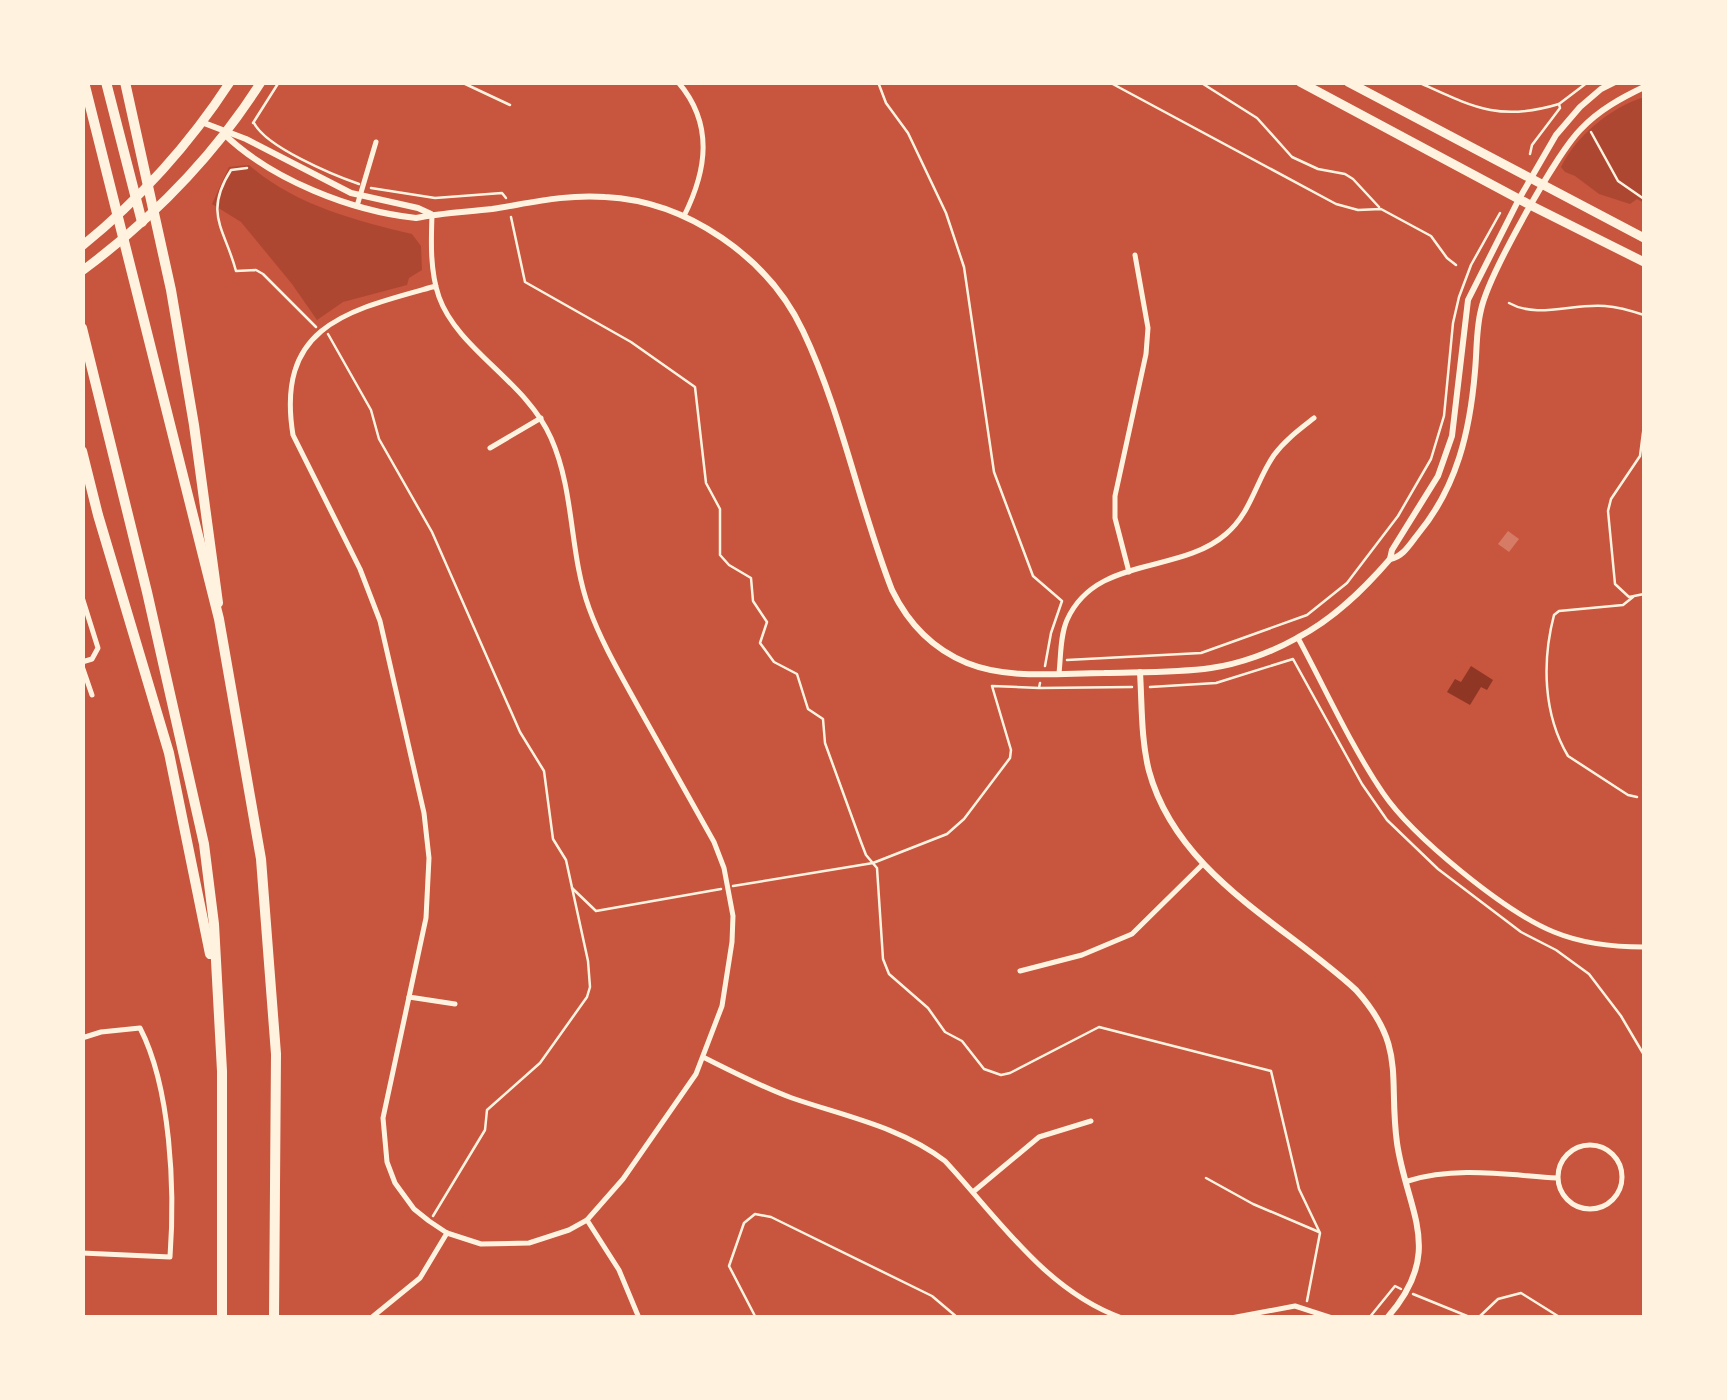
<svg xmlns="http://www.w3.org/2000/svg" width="1727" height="1400" viewBox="0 0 1727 1400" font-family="'DejaVu Sans',sans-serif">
	<rect width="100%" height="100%" fill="#c8553d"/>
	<g fill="#ae4732">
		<path d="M1644,97V203L1637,199L1630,204L1599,194L1575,176L1565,172L1561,167C1577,135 1610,108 1644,97Z"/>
		<path d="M249,165C295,205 354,220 412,234L421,246L422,270L409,278L407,285L343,302L317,320L292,284L241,222L212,204L229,167Z"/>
	</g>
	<path fill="#8f3625" d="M1471,666L1493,680L1487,690L1481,687L1470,705L1447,692L1455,679L1461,682Z"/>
	<path fill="#d67c66" d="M1508,531L1519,539L1509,552L1498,544Z"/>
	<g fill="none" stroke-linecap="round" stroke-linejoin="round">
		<g stroke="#fff3e0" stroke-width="2.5">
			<path d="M461,82L510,105"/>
			<path d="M878,82L886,103L908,133L946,213L964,267L994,472L1033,576L1062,601L1051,633L1045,666"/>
			<path d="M1109,82L1336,204L1358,210L1381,209L1431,236L1447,258L1456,265"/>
			<path d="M1200,82L1257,118L1292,157L1318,169L1345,174L1353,179L1379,207"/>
			<path d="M1418,82C1473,107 1499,122 1559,104"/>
			<path d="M253,123L279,82"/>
			<path d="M254,123C266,147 333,175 359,184"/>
			<path d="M1591,132L1618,181L1644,199"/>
			<path d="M1530,154L1532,145L1560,108L1559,104L1588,82"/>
			<path d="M247,168L231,170C203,214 225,229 236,271L256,270L263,274L316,327"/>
			<path d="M371,188L435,198L502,193L506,198"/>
			<path d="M511,217L525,282L631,342L695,387L706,483L720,509V555L729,565L751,578L753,601L767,622L760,643L774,662L797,674L808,709L823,719L825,743L861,842L866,855L877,868L883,959L889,974L928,1008L945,1032L962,1041L984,1069L1001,1075L1010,1073L1099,1027L1271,1071L1299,1189L1320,1233L1307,1301"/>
			<path d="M1509,303C1537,319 1573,303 1605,306C1618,307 1632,311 1644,315"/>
			<path d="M328,334L371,410L379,439L432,532L520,732L544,771L553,839L566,860L588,961L590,987L587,997L540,1063L487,1110L485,1130L433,1216"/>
			<path d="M1644,425L1640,456L1611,499L1608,511L1615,584L1629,597L1644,594"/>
			<path d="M1633,597L1623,605L1559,611L1554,615C1542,661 1543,714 1568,756L1628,795L1637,797"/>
			<path d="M1067,660L1201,653L1307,615L1347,583L1398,516L1431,459L1444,416L1453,323L1459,297L1471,265L1500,213"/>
			<path d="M1150,687L1216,683L1293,659L1362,784L1387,820L1438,869L1521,932L1556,950L1589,974L1621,1016L1644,1055"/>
			<path d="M1040,688L1132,687"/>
			<path d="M733,886L873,863L947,834L964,819L1010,758L1011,750L992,686L1039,688L1040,683"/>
			<path d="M572,888L596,911L721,889"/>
			<path d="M1206,1178L1253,1204L1319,1232"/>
			<path d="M1413,1294L1472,1318"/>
			<path d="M756,1318L729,1266L744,1223L755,1214L771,1217L932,1296L958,1318"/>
			<path d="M1369,1318L1395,1286L1401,1289"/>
			<path d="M1478,1318L1498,1299L1521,1293L1561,1318"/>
		</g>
		<g stroke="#fff3e0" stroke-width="5">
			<path d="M678,82C714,124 707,170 684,216"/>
			<path d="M357,206L376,142"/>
			<path d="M432,215C431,242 430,271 439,297C458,350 526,381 551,438C575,492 569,553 589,608C602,644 622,677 640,710C665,754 689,798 714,842L724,868L733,916L732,942L722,1006L696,1074L623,1179L587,1220L569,1230L529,1243L481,1244L447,1233L429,1221L414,1209L395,1183L387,1162L383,1118L426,918L429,858L424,813L380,621L360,569L293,435C275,324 350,310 436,286"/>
			<path d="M490,448L541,418"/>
			<path d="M1129,572L1115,518V496L1146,354L1148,328L1135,255"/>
			<path d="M82,597L98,648L92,659L82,662"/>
			<path d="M1298,638C1325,688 1351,746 1383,793C1413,837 1505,912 1554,932C1583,944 1614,947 1644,947"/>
			<path d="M82,666L92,695"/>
			<path d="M1059,673C1061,656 1060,636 1067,620C1096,555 1179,575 1226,534C1251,513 1256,481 1274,455C1285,440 1300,429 1314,418"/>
			<path d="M1020,971L1082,955L1132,934L1203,864"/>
			<path d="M409,997L455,1004"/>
			<path d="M82,1038L101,1032L140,1028C171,1088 175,1190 170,1257L82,1253"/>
			<path d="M705,1058C733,1072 762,1087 792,1098C844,1116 901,1127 945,1161C998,1218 1046,1291 1122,1318"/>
			<circle cx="1590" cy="1177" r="32"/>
			<path d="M1408,1181C1456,1166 1507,1175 1557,1178"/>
			<path d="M973,1192L1039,1137L1091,1121"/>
			<path d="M587,1220L619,1270L639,1318"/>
			<path d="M371,1318L420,1278L447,1233"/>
			<path d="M1231,1318L1295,1306L1332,1318"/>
		</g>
		<g stroke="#fff3e0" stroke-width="6">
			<path d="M204,123L246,139L351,193L418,208L431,214"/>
			<path d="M224,134C272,180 351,211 416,218C441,213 466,212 492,209C530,203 566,194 605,197C687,201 768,257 803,331C842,413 859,506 892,590C908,623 933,649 967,663C1009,680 1060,673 1104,673C1139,672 1176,673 1211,668C1240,664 1272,652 1297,638C1334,619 1364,589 1390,559C1403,557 1410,544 1418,534C1457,487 1470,431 1475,371C1477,351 1476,329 1481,310C1488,276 1556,154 1581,129C1599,110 1621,98 1644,87"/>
			<path d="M1390,559L1392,550L1438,476L1452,436L1468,300L1519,199L1556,135L1580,107L1601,89L1615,82"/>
			<path d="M1140,672C1142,705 1141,740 1149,771C1177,874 1283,923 1356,990C1407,1047 1388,1077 1397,1143C1407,1212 1446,1251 1387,1318"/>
		</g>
		<g stroke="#fff3e0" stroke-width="9">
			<path d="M1300,82L1532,206L1644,262"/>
			<path d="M1348,82L1644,238"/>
			<path d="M82,246C140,199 189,145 230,82"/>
			<path d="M82,271C152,219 214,156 261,82"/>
		</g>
		<g stroke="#fff3e0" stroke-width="10">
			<path d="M84,82L219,619L261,859L276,1054L274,1318"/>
			<path d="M106,82L142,222"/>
			<path d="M125,82L171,290L194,425L218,603"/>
			<path d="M82,328L147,592L204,844L214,924L222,1071V1318"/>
			<path d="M82,451L98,515L169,753L210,954"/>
		</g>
	</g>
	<rect width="1727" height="1400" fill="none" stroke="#fff3e0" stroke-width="170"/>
</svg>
